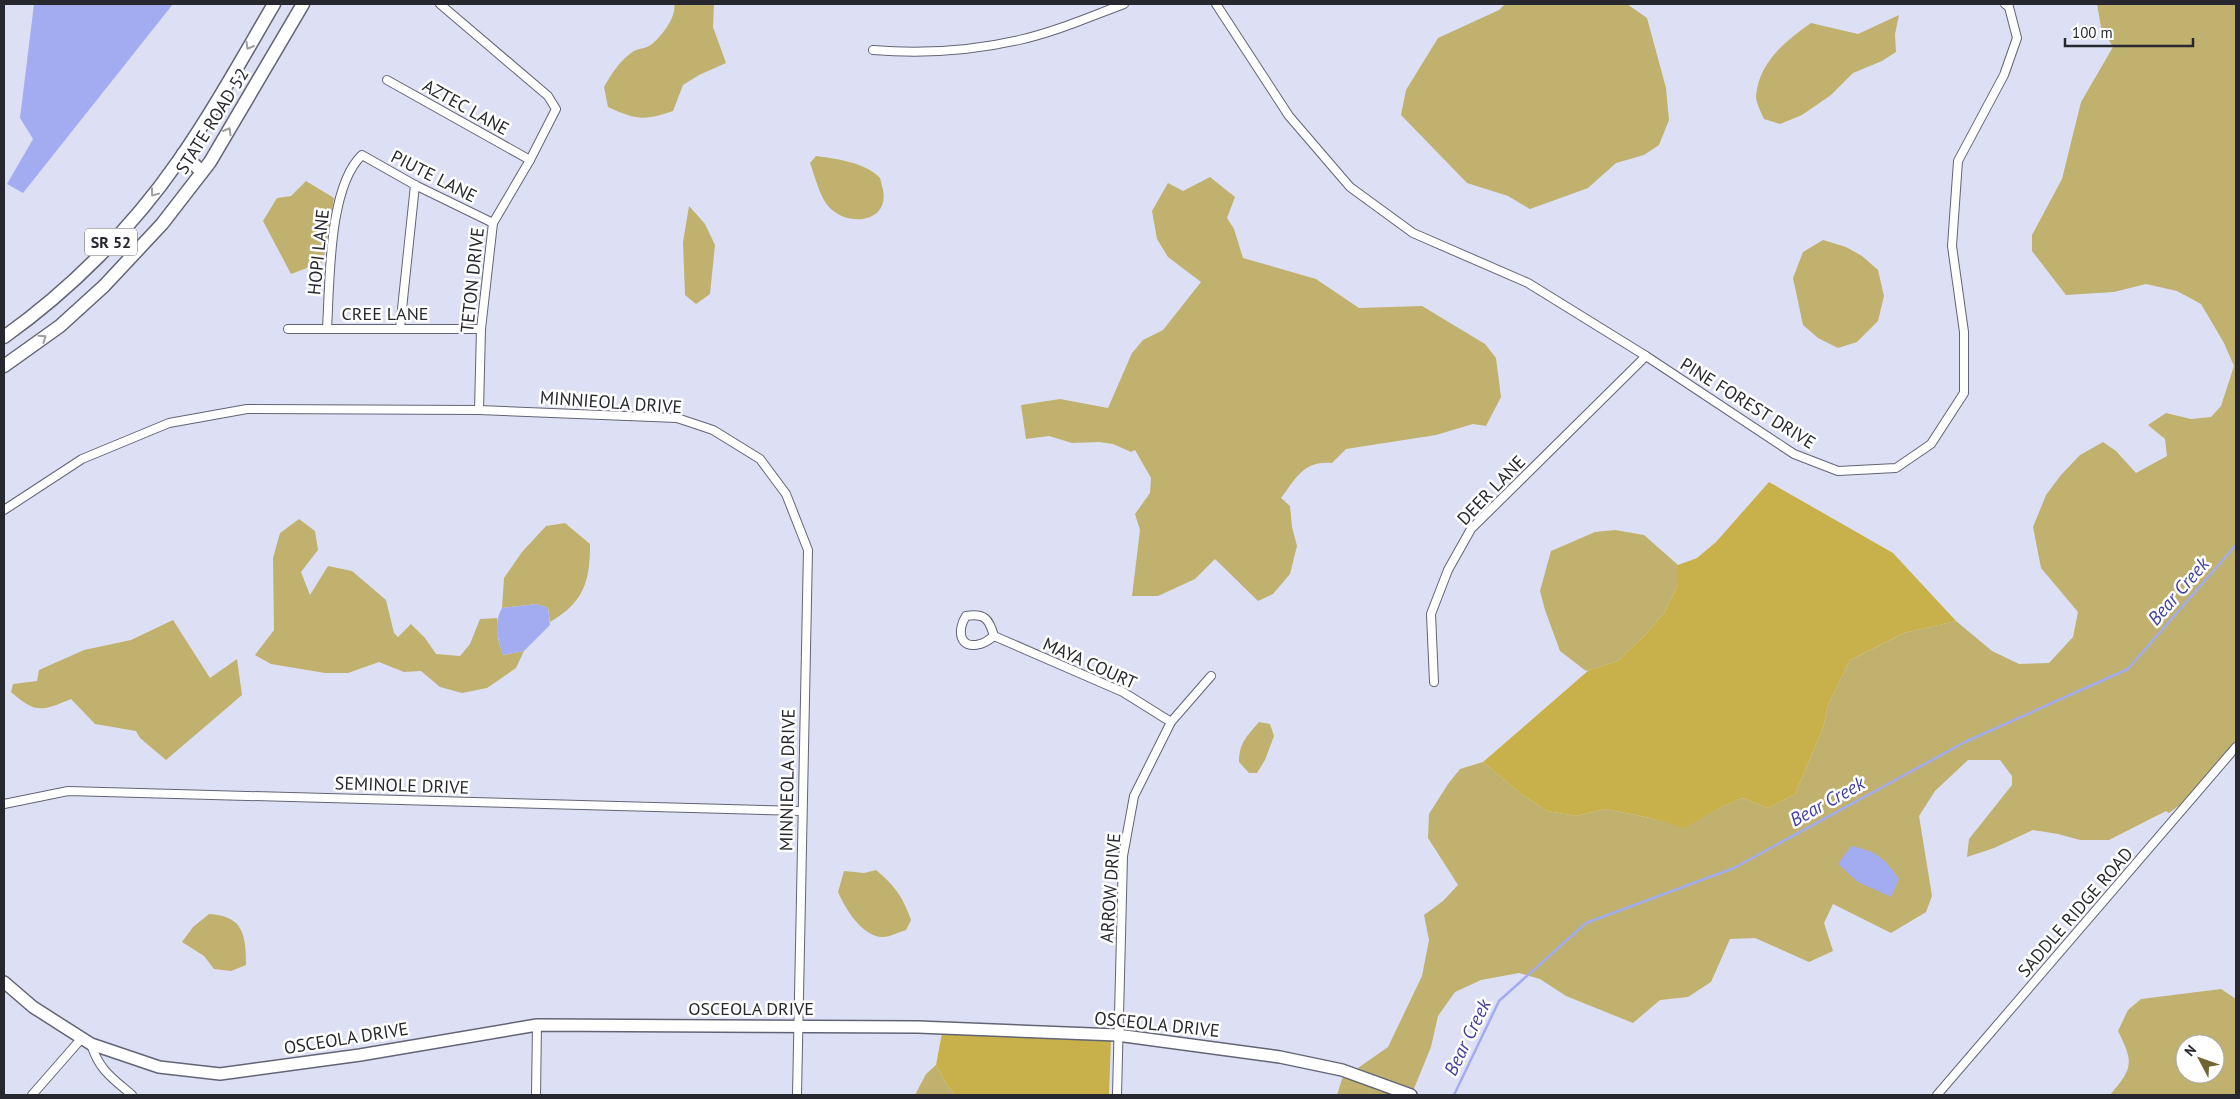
<svg xmlns="http://www.w3.org/2000/svg" width="2240" height="1099" viewBox="0 0 2240 1099" font-family="'PT Sans',sans-serif">
	<rect width="100%" height="100%" fill="#dde0f4"/>
	<g fill="#c0b16e" fill-rule="evenodd">
		<path d="M674,4H714L713,27L726,63L699,75L683,85L673,111C644,121 636,120 608,107L604,87C612,73 621,59 634,51C640,48 648,48 652,44C662,36 677,16 674,4Z"/>
		<path d="M1505,4H1627L1647,18L1666,88L1669,120L1659,145L1644,155L1616,163L1588,188L1530,209L1508,196L1467,183L1401,115L1406,90L1438,38L1499,10Z"/>
		<path d="M2097,4H2236V749L2201,789L2169,813L2166,811L2109,840H2080L2058,834L2033,830L1994,848L1967,857L1969,839L2012,785V776L2000,760H1968L1935,791L1919,816L1932,896L1926,912L1891,933L1833,904L1824,923L1833,951L1809,962L1755,938L1730,939L1711,982L1688,997L1660,1000L1633,1023L1566,996L1540,979L1519,973L1481,980L1455,992L1438,1016L1431,1047L1413,1091L1355,1070L1388,1047L1422,976L1429,940L1424,915L1443,901L1458,885L1428,838L1429,814L1448,784L1460,769L1483,762L1519,792L1547,811L1576,816L1606,809L1650,818L1685,827L1721,807L1742,798L1768,808L1795,794L1823,728L1828,705L1850,660L1904,633L1956,621L1992,651L2019,664L2049,663L2073,637L2078,612L2041,568L2033,527L2046,495L2061,475L2080,455L2103,442L2116,451L2136,473L2167,456L2165,439L2148,425L2166,413L2191,419L2211,417L2221,406L2234,366L2224,343L2201,304L2177,291L2146,284L2114,292L2066,295L2032,251V235L2062,179L2081,102L2113,47L2101,27Z"/>
		<path d="M1899,15L1895,34L1896,52L1882,61L1853,73L1831,95L1802,115L1780,124L1764,119C1761,112 1756,103 1756,96C1759,62 1785,41 1811,23L1858,34Z"/>
		<path d="M816,156C834,158 865,163 878,176C881,178 881,182 882,186C893,222 848,229 828,206C819,195 815,176 810,163Z"/>
		<path d="M1210,177L1235,197L1227,218L1234,229L1243,258L1316,279L1359,308L1422,306L1485,344L1496,358L1501,397L1486,426L1473,424L1436,435L1346,449L1332,463C1304,460 1296,478 1281,498L1290,506L1292,527L1297,546L1290,574L1273,594L1258,601L1215,559L1195,579L1158,596H1132L1140,530L1135,514L1150,493L1151,478L1135,450L1131,452L1113,444L1099,442L1072,443L1049,436L1026,439L1021,405L1060,399L1108,408L1132,353L1143,340L1163,330L1201,282L1168,257L1157,239L1152,211L1168,183L1183,191Z"/>
		<path d="M306,181L334,198L323,262L291,274L263,221L277,198L291,196Z"/>
		<path d="M689,206L705,224L715,245L710,294L696,304L685,295L683,242Z"/>
		<path d="M1823,240L1846,247L1862,256L1878,270L1884,296L1878,321L1857,342L1838,348L1818,338L1803,325L1793,278L1803,252Z"/>
		<path d="M299,519L315,531L318,550L301,572L310,595L328,566L352,571L386,600L394,633L398,637L411,624L425,638L436,654L460,656L470,644L480,619L497,618L498,639L503,655L524,651L516,668L487,688L462,693L440,687L421,671L404,672L379,662L348,673H325L271,664L255,655L274,630L273,558L280,533Z"/>
		<path d="M565,523L590,544C590,582 584,602 550,622L548,608L537,604L502,608L504,578L522,552L546,526Z"/>
		<path d="M1615,530L1644,535L1678,565V585L1664,613L1646,634L1618,661L1586,671L1560,651L1545,610L1540,591L1551,551L1595,532Z"/>
		<path d="M173,620L210,678L237,659L242,695L166,760L140,738L136,731L95,724L71,699C42,711 36,714 11,692L13,684L37,681L39,670L84,650L131,640Z"/>
		<path d="M1259,722L1270,724L1274,736L1265,760L1257,773H1249L1239,762C1239,743 1247,736 1259,722Z"/>
		<path d="M876,870C895,886 903,897 911,920L906,930C899,932 890,937 883,937C862,937 845,908 838,892L844,871L864,873Z"/>
		<path d="M209,914C243,916 246,934 246,965L231,971L214,969L204,956L182,942L193,927Z"/>
		<path d="M2221,989L2236,999V1095H2110C2133,1068 2134,1063 2118,1031L2128,1010L2141,999ZM2185,1044H2215V1074H2185Z"/>
		<path d="M936,1065L947,1085L955,1095H915L926,1074Z"/>
		<path d="M1346,1076L1400,1095H1337L1342,1079Z"/>
	</g>
	<g fill="#c8b14a">
		<path d="M1769,482L1893,553L1956,621L1904,633L1850,660L1828,705L1823,728L1795,794L1768,808L1742,798L1721,807L1685,828L1650,818L1606,809L1576,816L1547,811L1519,792L1483,762L1589,670L1618,661L1646,634L1664,613L1678,585V565L1697,558L1716,542Z"/>
		<path d="M942,1033L1111,1039L1109,1095H955L947,1085L936,1065Z"/>
	</g>
	<g fill="#a3acf1">
		<path d="M34,4H173L23,193L7,184L33,139L20,118Z"/>
		<path d="M537,604L548,608L550,625L524,651L503,655C498,639 493,624 502,608Z"/>
		<path d="M1851,846C1878,852 1883,857 1899,879L1891,897L1858,882L1838,864Z"/>
	</g>
	<g fill="none" stroke-linecap="round" stroke-linejoin="round">
		<path stroke="#a3acf1" stroke-width="2.5" d="M1454,1095L1499,1001L1586,923L1734,868L1965,742L2128,669L2236,545"/>
		<defs>
			<g id="street">
				<path d="M440,4L548,96L556,109L530,160L493,223L481,329L479,410"/>
				<path d="M1216,4L1289,116L1350,187L1413,233L1528,283L1646,356L1794,454L1838,471L1896,468L1931,444L1964,393V332L1952,246L1958,161L2004,75L2017,38L2009,7L2005,4"/>
				<path d="M873,50C922,54 971,51 1019,40C1055,32 1089,17 1124,4"/>
				<path d="M387,80L530,160"/>
				<path d="M327,328C330,282 328,187 362,155L415,185L493,223"/>
				<path d="M400,328L415,185"/>
				<path d="M288,329H481"/>
				<path d="M4,510L82,459L169,423L247,409L479,410L677,418L713,430L760,459L786,494L808,550L797,1095"/>
				<path d="M994,636C989,619 985,613 966,616C957,630 959,650 980,644C985,643 990,639 994,636L1123,692L1171,722"/>
				<path d="M1434,682L1431,614L1448,570L1471,529L1646,356"/>
				<path d="M4,804L68,791L801,811"/>
				<path d="M91,1044C99,1070 112,1078 132,1095"/>
				<path d="M32,1095L81,1039"/>
				<path d="M536,1095L537,1025"/>
				<path d="M1117,1095L1123,856L1134,796L1171,722L1211,676"/>
				<path d="M1937,1095L2236,747"/>
			</g>
			<path id="secondary" d="M4,982L33,1007L91,1044L159,1067L220,1074L360,1055L537,1025L918,1027L1117,1035L1280,1057L1342,1070L1411,1095"/>
			<g id="primary">
				<path d="M183,154L202,172"/>
				<path d="M4,337C70,290 131,229 177,163C212,113 243,57 274,4"/>
				<path d="M4,366L60,326L104,286L162,224L210,162L303,4"/>
			</g>
		</defs>
		<use href="#street" stroke="#626475" stroke-width="10"/>
		<use href="#secondary" stroke="#626475" stroke-width="14"/>
		<use href="#primary" stroke="#626475" stroke-width="15"/>
		<use href="#street" stroke="#fff" stroke-width="8"/>
		<use href="#secondary" stroke="#fff" stroke-width="11"/>
		<use href="#primary" stroke="#fff" stroke-width="12"/>
	</g>
	<defs><path id="oneway-chevron" d="M-2-3.5L2.5 0L-2 3.5" fill="none" stroke-width="1.6" stroke-linecap="round" stroke-linejoin="round" transform="scale(1.25)"/></defs>
	<g stroke="#9e9ea1">
		<use href="#oneway-chevron" transform="translate(249 46) rotate(120)"/>
		<use href="#oneway-chevron" transform="translate(228 131) rotate(-60)"/>
		<use href="#oneway-chevron" transform="translate(154 193) rotate(127)"/>
		<use href="#oneway-chevron" transform="translate(43 338) rotate(-35)"/>
	</g>
	<g text-anchor="middle" dominant-baseline="central" stroke-width="5" stroke-linejoin="round" paint-order="stroke">
		<rect fill="#fff" stroke="#68686d" stroke-width="1" x="85" y="228.5" width="52" height="27" rx="4"/>
		<g font-size="16" font-weight="bold" fill="#27282f">
			<text x="111" y="242">SR 52</text>
		</g>
		<g font-size="18" fill="#27282f" stroke="#fff">
			<text transform="translate(466 107) rotate(29)">AZTEC LANE</text>
			<text transform="translate(212 121) rotate(-58)">STATE ROAD 52</text>
			<text transform="translate(434 176) rotate(27)">PIUTE LANE</text>
			<text transform="translate(318 252) rotate(-84)">HOPI LANE</text>
			<text transform="translate(472 280) rotate(-84)">TETON DRIVE</text>
			<text x="385" y="313">CREE LANE</text>
			<text transform="translate(611 402) rotate(4)">MINNIEOLA DRIVE</text>
			<text transform="translate(1748 403) rotate(32)">PINE FOREST DRIVE</text>
			<text transform="translate(1491 490) rotate(-46)">DEER LANE</text>
			<text transform="translate(1090 663) rotate(24)">MAYA COURT</text>
			<text transform="translate(787 780) rotate(-89)">MINNIEOLA DRIVE</text>
			<text transform="translate(402 785) rotate(2)">SEMINOLE DRIVE</text>
			<text transform="translate(1110 888) rotate(-86)">ARROW DRIVE</text>
			<text transform="translate(2075 912) rotate(-49)">SADDLE RIDGE ROAD</text>
			<text x="751" y="1008">OSCEOLA DRIVE</text>
			<text transform="translate(1157 1024) rotate(6)">OSCEOLA DRIVE</text>
			<text transform="translate(346 1038) rotate(-9)">OSCEOLA DRIVE</text>
		</g>
		<g font-size="19" font-style="italic" fill="#403fa1" stroke="#fff">
			<text transform="translate(2178 591) rotate(-49)">Bear Creek</text>
			<text transform="translate(1827 801) rotate(-29)">Bear Creek</text>
			<text transform="translate(1467 1037) rotate(-64)">Bear Creek</text>
		</g>
	</g>
	<rect width="2240" height="1099" fill="none" stroke="#27282f" stroke-width="10"/>
	<g transform="translate(2200 1059) rotate(311)"><circle r="24" fill="#ffffff" stroke="#a9a9ac"/>
	<path d="M0-4L9 19L0 12L-9 19Z" fill="#706431"/>
	<text y="-8" font-size="14" font-weight="bold" text-anchor="middle" fill="#27282f">N</text>
	</g>
	<path d="M2065 38v8h128v-8" fill="none" stroke="#27282f" stroke-width="2.5"/>
	<text x="2072" y="38" font-size="15" fill="#27282f" stroke="#ffffff" stroke-width="4" paint-order="stroke">100 m</text>
</svg>
